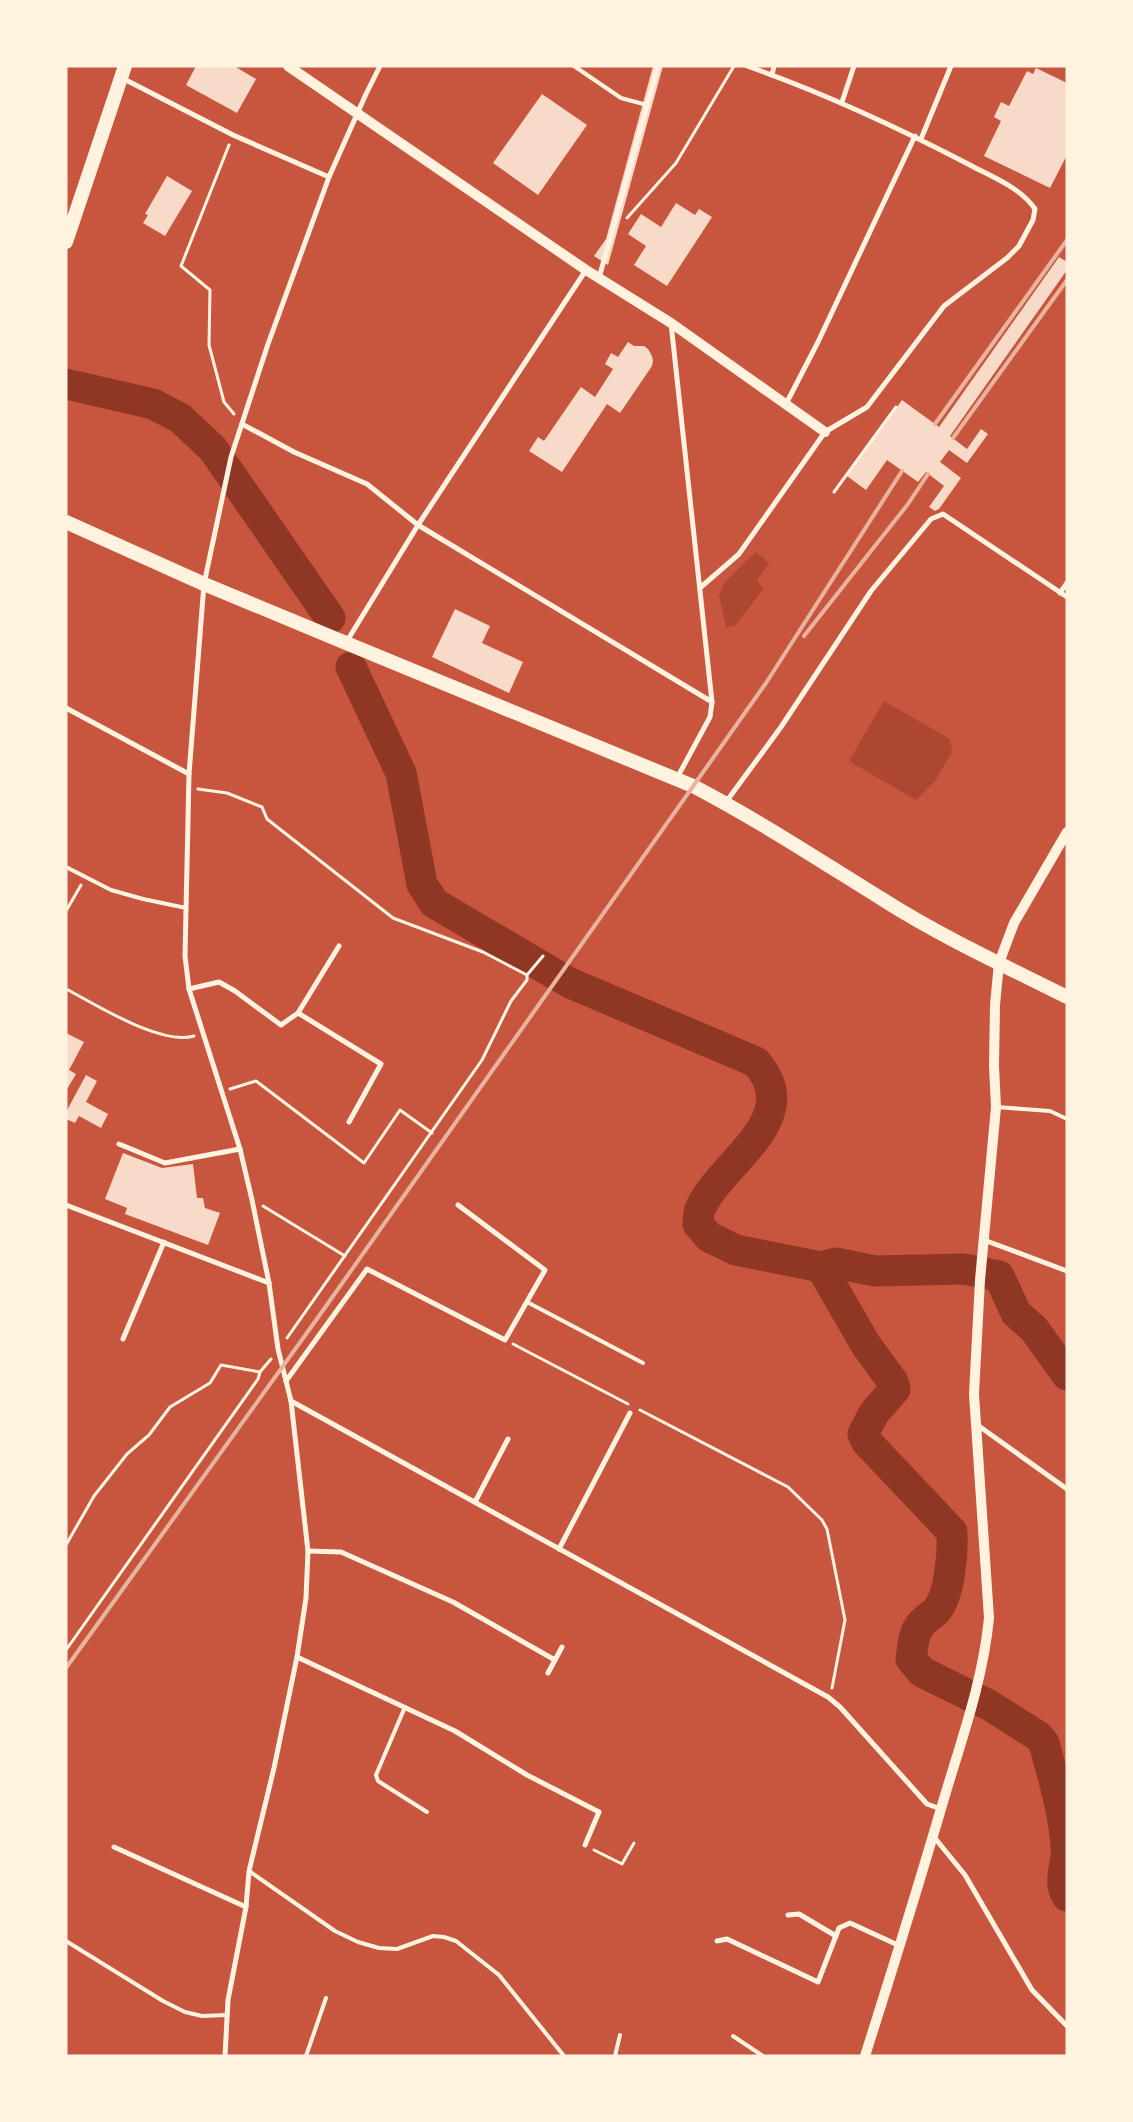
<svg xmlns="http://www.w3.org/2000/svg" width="1133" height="2122" viewBox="0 0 1133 2122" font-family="'Fira Sans',sans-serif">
	<rect width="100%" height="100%" fill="#c8553d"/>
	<g fill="#ae4732">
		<path d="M756,552L769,563L757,580L763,589L735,626L726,627L719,596L725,582Z"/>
		<path d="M884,701L950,739L952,752L935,781L916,800L849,761Z"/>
	</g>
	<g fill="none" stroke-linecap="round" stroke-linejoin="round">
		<g stroke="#8f3625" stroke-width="31">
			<path d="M66,384L153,404L180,418L213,449L330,618"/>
			<path d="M351,667L401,773L422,884L434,903L570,983L756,1062C806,1120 722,1160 700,1209C698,1213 699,1219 698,1224L709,1237L736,1250L821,1267L836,1263L875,1271L964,1269L999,1276L1016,1313L1034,1329L1067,1375"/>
			<path d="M821,1267L866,1345L893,1382L895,1389L874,1413L863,1434L866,1441L952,1532C953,1552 950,1594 937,1610C933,1615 926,1618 922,1623C913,1632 913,1647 911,1659L922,1672L989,1705L1038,1736L1044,1743C1053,1778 1064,1811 1066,1847C1068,1862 1057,1882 1067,1896"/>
		</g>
	</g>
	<g fill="#f7dbc8">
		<path d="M196,66H234L256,79L237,113L186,85Z"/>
		<path d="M653,66H663L608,265L594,256L606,239Z"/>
		<path d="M1036,68L1067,83V155L1050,188L984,156L1001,121L994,117L1001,102L1009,106L1027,71L1033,74Z"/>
		<path d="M542,94L587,125L538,195L493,163Z"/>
		<path d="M167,176L192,191L165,236L143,223L148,215L145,214Z"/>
		<path d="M676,203L695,215L699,209L712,217L667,286L634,265L646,246L628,234L641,214L661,227Z"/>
		<path d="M1059,257L1067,262V270L950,436L967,449L981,429L988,434L967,463L949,450L940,462L961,478L939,509L935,511L929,507L944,486L926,472L918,482L887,460L866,490L847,476L902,400L939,427Z"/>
		<path d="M628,342L634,346H644L648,349L652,356L653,361L652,366L620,413L607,404L562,472L529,451L538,437L544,441L581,387L595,397L613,369L605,364L611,353L618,357Z"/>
		<path d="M455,609L490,626L482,643L523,662L509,693L432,657Z"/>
		<path d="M66,1033L84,1042L69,1070L76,1074L66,1091Z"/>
		<path d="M86,1075L97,1081L86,1102L108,1114L101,1128L79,1116L75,1123L66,1119V1112Z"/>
		<path d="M123,1153L162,1168L193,1164L197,1198H203L205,1208L220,1213L208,1245L125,1214L127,1208L105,1199Z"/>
	</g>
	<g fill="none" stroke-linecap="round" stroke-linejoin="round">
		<g stroke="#fff3e0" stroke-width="3">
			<path d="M229,145L181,266L210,290L209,345L224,402L234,414"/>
			<path d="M627,218L676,163L734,66"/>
			<path d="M834,492L896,407"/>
			<path d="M198,789L227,793L262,807L267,819L393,918L483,952L527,975"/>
			<path d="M66,911L81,885"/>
			<path d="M66,989C97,1005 161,1046 194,1036"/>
			<path d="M230,1089L256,1081L364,1163L400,1110L432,1133"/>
			<path d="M263,1206L345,1256"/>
			<path d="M287,1338L482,1060L511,1001L527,980V975L543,956"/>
			<path d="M513,1344L628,1404"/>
			<path d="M640,1410L788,1487L822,1520L827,1529L845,1620L832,1688"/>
			<path d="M66,1545L94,1496L127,1454L149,1435L170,1407L210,1383L221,1365L260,1372"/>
			<path d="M66,1650L258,1379L260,1372L271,1359"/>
			<path d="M594,1850L622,1864L634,1843"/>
		</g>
		<g stroke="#fff3e0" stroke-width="4">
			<path d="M574,66L621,98L647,105"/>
			<path d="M66,867L111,890L143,899L186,908"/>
			<path d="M996,1107L1050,1111L1067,1119"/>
			<path d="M527,1302L643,1363"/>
			<path d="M405,1707L376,1775L378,1781L427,1812"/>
			<path d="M249,1871L335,1931L358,1942L379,1948L397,1949L433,1936L444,1937L456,1941L499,1975L564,2056"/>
			<path d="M66,1941L163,2001L185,2012L202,2016L227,2015"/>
			<path d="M733,2036L763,2056"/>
			<path d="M306,2056L326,1998"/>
			<path d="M615,2056L620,2035"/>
		</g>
		<g stroke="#fff3e0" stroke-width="5">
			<path d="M772,75L774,66"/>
			<path d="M122,78L233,135L329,177"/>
			<path d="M842,102L854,66"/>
			<path d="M921,139L951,66"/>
			<path d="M599,278L658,66"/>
			<path d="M671,323L712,702L710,717L677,778"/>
			<path d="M786,404L818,342L915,136"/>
			<path d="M242,424L294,452L367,484L418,525L712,702"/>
			<path d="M701,587L739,554L825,432L867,407L944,306L1007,258L1019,246L1033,220L1035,209C1020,187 992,177 970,165C897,127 824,93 747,66"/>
			<path d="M1060,593L1067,583"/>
			<path d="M347,641L418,525L586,270"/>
			<path d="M66,708L189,774"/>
			<path d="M726,802L781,727L871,591L931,519L943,514L1067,597"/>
			<path d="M189,989L219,982L235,991L281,1025L298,1013L381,1064L349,1122"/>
			<path d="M298,1013L339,946"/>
			<path d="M119,1144L165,1163L240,1149"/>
			<path d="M66,1205L269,1283"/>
			<path d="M984,1240L1067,1271"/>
			<path d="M123,1339L164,1242"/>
			<path d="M286,1381L367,1269L505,1340L545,1270L458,1205"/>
			<path d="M291,1401L828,1697L840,1707L927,1804L941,1809"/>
			<path d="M976,1424L1067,1489"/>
			<path d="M475,1502L508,1439"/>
			<path d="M559,1549L630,1413"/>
			<path d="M308,1551L341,1552L453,1602L555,1660"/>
			<path d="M297,1657L455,1731L527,1775L599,1812L585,1845"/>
			<path d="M548,1673L562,1647"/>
			<path d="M934,1837L965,1875L1032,1990L1067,2026"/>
			<path d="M114,1847L246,1907"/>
			<path d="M788,1915L799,1914L836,1936"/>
			<path d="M717,1941L727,1939L818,1982L839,1928L850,1923L900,1946"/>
			<path d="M225,2056L228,2000L246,1907L249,1871L274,1768L297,1657L306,1598L308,1551L291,1401L278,1349L269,1283L252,1200L240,1149L189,989L185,956L189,774L204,584L231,457L268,344L329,177L366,94L380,66"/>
		</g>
		<g stroke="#fff3e0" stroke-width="10">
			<path d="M288,66L586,270L671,323L825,432"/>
			<path d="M865,2056C892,1971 918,1887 943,1802C961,1741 983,1681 989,1618L974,1394L980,1280L996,1107L994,1066L995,1005L999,963L1014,923L1067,832"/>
		</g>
		<g stroke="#fff3e0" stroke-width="14">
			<path d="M66,242L125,66"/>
			<path d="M66,522L204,584L346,643L693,786C758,820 819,860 882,899C940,936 1005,966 1067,997"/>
		</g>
		<g stroke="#e9b49f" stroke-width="4">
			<path d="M935,424L1067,240"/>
			<path d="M953,438L1067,280"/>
			<path d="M804,636L908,504L928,474"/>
			<path d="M66,1668L319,1316L766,683L902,471"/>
		</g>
	</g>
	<rect width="1133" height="2122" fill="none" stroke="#fff3e0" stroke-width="135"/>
</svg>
